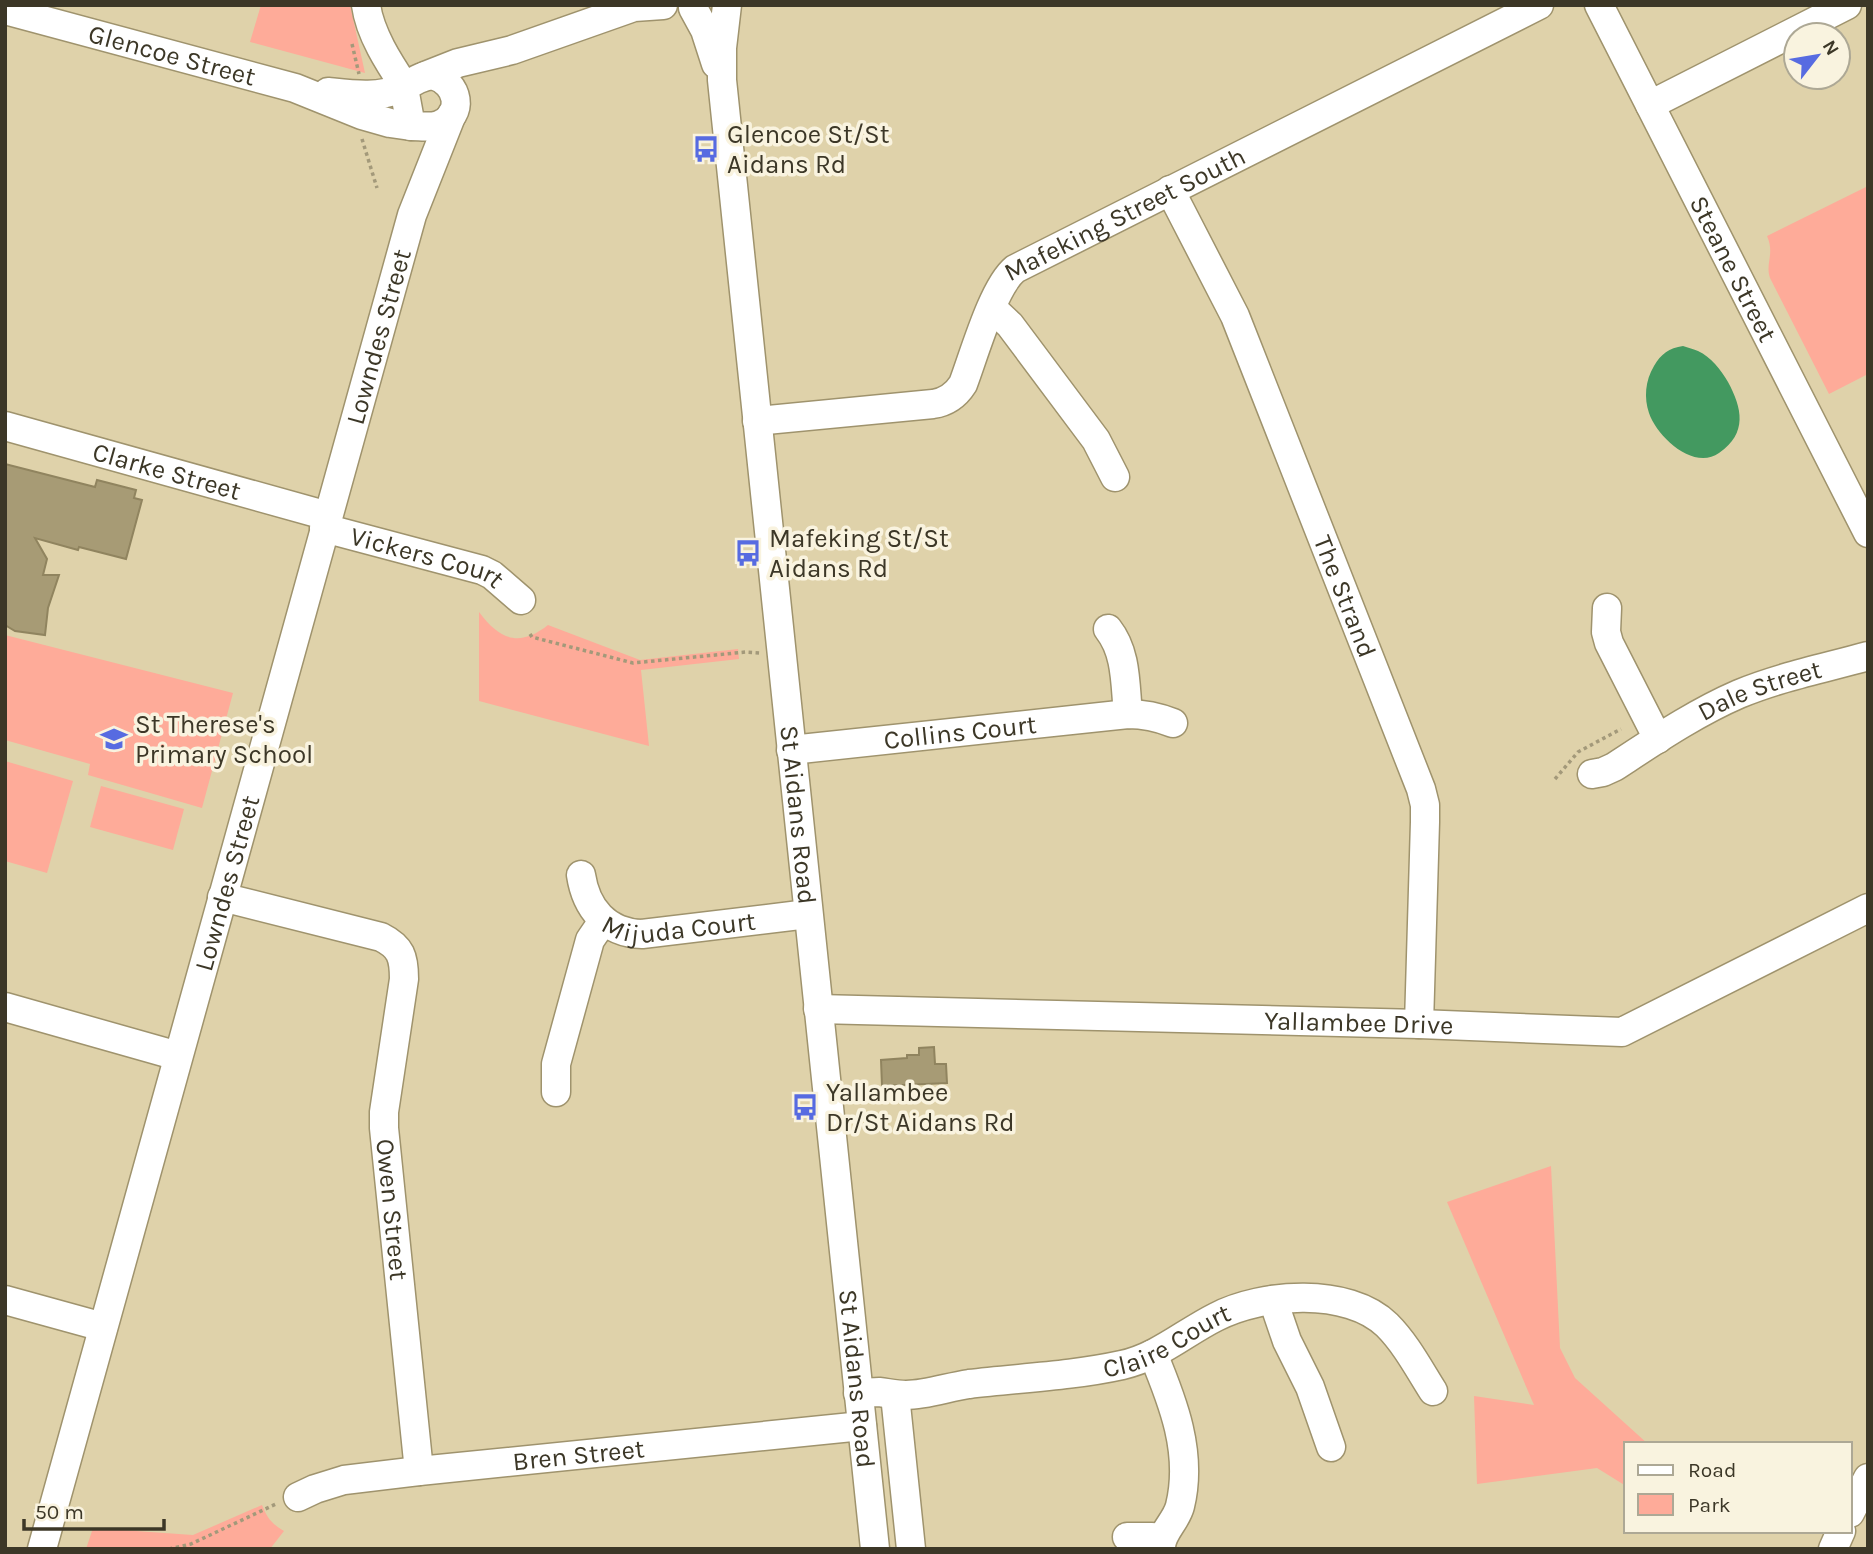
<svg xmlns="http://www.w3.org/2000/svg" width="1873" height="1554" viewBox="0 0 1873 1554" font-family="Karla,sans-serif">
	<rect width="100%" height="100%" fill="#dfd2aa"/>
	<g fill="#feab99">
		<path d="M261,5H350L365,73L250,42Z"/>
		<path d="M1868,186V374L1829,394L1770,278C1765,263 1775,254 1767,236Z"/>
		<path d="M479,612C499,639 519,648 548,625L640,660L738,649L739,659L641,670L649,746L479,701Z"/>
		<path d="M5,635L233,693L202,808L88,775L90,764L5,740Z"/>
		<path d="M5,761L73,781L47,873L5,861Z"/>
		<path d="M101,786L184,809L173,850L90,827Z"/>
		<path d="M1551,1166L1560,1348L1575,1378L1648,1444H1626V1486L1597,1468L1477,1484L1474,1396L1534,1405L1447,1202Z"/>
		<path d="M262,1505C267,1518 272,1524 284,1531L270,1549H86L93,1528L193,1535Z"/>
	</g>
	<path fill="#439960" d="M1683,346C1688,348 1694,349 1698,351C1711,357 1721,370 1728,382C1742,408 1748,433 1719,453C1694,471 1657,437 1649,413C1644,398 1645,381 1654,366C1661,354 1669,348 1683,346Z"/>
	<g fill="#a79b75" stroke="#90845f" stroke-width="2">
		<path d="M5,464L95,487L97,480L136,490L134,498L142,500L126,559L79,547L78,550L35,538L47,559L43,575H59L48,608L45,635L15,631L5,625Z"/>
		<path d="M934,1047L935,1064H946L947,1083L882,1086L881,1060L907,1058V1055H919V1048Z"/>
	</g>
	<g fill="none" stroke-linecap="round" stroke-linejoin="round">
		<defs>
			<g id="minor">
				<path d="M366,5C370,34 389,63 405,87"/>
				<path id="s1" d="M727,5L722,48V80L875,1549"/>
				<path id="s2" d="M1599,5L1868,533"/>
				<path d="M693,8L705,30L716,64"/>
				<path id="s3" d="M5,10L295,88L362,115L390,123L411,126"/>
				<path d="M433,75C459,83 465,115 439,125C431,128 420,126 411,126L404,88C413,81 421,76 433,75Z"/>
				<path d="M425,76L458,63L512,50L634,7L663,5"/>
				<path d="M328,92C356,95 376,98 404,88"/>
				<path d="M1650,105L1847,5"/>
				<path id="s4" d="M1170,190L1235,316L1421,789L1425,805V822L1419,1024"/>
				<path d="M992,308L1010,325L1096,440L1115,477"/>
				<path id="s5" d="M757,421L933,404C947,402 956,395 963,384C974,355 993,287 1015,269L1539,5"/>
				<path id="s6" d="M5,426L328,516"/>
				<path id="s7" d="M324,528L482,570L492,575L521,600"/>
				<path d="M1607,608L1606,632L1609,643L1658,739"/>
				<path d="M1108,629C1127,653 1125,685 1128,714"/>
				<path id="s8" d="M791,750L1128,714C1145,714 1158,717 1173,723"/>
				<path id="s9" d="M1592,774L1603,772L1614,767C1654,741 1695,713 1739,694C1780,677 1825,668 1868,656"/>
				<path id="s10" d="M581,875C586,908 606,933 642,934L808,914"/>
				<path id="s11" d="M222,897L381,937C401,947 404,957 404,979L384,1112V1128L419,1471"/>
				<path d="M5,1007L178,1056"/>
				<path id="s12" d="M818,1009L1419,1024L1622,1032L1868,908"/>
				<path d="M556,1092V1064L590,940L603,921"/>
				<path d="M5,1300L103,1327"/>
				<path d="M1273,1300L1287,1341L1310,1387L1331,1447"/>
				<path d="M1153,1354C1173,1402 1193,1453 1180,1506C1176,1522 1160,1533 1161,1549"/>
				<path id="s13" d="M858,1393C865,1393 872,1392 879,1392C888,1393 897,1395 906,1395C927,1395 948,1387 969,1384C1019,1378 1072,1376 1122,1365C1158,1357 1184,1333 1216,1317C1262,1293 1348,1287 1387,1325C1406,1344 1419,1369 1433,1391"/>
				<path d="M895,1395L911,1549"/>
				<path id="s14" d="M298,1497L315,1489L344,1480L419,1471L862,1426"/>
				<path d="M1850,1513L1868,1478"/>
				<path d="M1127,1537H1152L1161,1539"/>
				<path id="s15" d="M42,1549L412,215L452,114"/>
				<path d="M1833,1549L1841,1531"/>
			</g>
		</defs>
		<use href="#minor" stroke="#9f936d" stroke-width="31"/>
		<g stroke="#a3997a" stroke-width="3.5" stroke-dasharray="3.5 3.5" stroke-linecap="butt">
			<path d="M352,44L359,74"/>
			<path d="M362,139L377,188"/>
			<path d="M530,634L532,637L633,663L746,652L760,653"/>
			<path d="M1555,779L1578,752L1621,729"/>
			<path d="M169,1549L191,1544L276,1504"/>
		</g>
		<use href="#minor" stroke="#fff" stroke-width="28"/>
	</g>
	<defs>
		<symbol id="bus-bare" viewBox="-9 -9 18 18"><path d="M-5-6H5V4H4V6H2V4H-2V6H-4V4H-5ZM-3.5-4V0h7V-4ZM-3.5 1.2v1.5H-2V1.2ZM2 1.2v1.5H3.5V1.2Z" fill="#576be1" stroke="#f9f3df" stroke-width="2.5" paint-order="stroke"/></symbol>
		<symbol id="school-bare" viewBox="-9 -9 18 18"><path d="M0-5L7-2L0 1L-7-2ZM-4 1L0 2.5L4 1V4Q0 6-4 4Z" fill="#576be1" stroke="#f9f3df" stroke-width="2.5" paint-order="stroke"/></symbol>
	</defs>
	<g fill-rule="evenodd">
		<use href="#bus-bare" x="687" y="130" width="38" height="38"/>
		<use href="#bus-bare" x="729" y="534" width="38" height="38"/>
		<use href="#school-bare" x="95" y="720" width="38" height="38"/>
		<use href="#bus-bare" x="786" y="1088" width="38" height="38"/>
	</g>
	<g text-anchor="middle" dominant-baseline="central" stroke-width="7" stroke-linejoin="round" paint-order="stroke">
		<g font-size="26" fill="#3c3727" stroke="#f9f3df">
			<text stroke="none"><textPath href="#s3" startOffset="173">Glencoe Street</textPath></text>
			<text stroke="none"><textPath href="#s5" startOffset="464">Mafeking Street South</textPath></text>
			<text stroke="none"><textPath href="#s2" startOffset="296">Steane Street</textPath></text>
			<text stroke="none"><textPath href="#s15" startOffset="1258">Lowndes Street</textPath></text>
			<text stroke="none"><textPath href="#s6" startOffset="168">Clarke Street</textPath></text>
			<text stroke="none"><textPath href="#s7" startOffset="107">Vickers Court</textPath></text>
			<text stroke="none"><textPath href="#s4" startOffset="443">The Strand</textPath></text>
			<text stroke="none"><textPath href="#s9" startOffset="189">Dale Street</textPath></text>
			<text stroke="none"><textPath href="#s8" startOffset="170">Collins Court</textPath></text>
			<text stroke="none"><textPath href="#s1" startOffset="814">St Aidans Road</textPath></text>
			<text stroke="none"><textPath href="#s15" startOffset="691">Lowndes Street</textPath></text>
			<text stroke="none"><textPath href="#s10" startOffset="130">Mijuda Court</textPath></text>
			<text stroke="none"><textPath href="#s12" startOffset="541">Yallambee Drive</textPath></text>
			<text stroke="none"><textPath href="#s11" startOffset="448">Owen Street</textPath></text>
			<text stroke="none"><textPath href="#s13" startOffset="317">Claire Court</textPath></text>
			<text stroke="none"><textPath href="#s1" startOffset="1381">St Aidans Road</textPath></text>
			<text stroke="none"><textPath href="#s14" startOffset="285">Bren Street</textPath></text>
		</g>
		<g font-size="26" fill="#3c3727" stroke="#f9f3df" text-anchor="start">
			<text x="727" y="134">Glencoe St/St<tspan x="727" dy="30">Aidans Rd</tspan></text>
			<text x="769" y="538">Mafeking St/St<tspan x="769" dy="30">Aidans Rd</tspan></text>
			<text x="135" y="724">St Therese's<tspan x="135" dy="30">Primary School</tspan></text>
			<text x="826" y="1092">Yallambee<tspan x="826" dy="30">Dr/St Aidans Rd</tspan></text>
		</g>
	</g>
	<rect width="1873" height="1554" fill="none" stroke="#3c3727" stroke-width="14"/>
	<rect x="1624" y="1442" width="228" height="91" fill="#f9f3df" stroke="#ada895" stroke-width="2"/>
	<rect x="1638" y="1465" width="35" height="10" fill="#ffffff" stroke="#ada895" stroke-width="2"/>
	<text x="1688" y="1477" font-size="21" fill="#3c3727">Road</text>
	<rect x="1638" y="1494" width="35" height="21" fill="#feab99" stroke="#ada895" stroke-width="2"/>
	<text x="1688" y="1512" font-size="21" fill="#3c3727">Park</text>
	<g transform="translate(1817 56) rotate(59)"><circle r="33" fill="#f9f3df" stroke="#ada895" stroke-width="2"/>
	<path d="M0-5L12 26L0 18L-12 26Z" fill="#576be1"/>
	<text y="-10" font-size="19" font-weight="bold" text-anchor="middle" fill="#3c3727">N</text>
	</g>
	<path d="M24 1519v10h140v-10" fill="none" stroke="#3c3727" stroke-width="3.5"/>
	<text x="35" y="1519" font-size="21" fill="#3c3727" stroke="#f9f3df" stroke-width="5" paint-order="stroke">50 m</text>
</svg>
